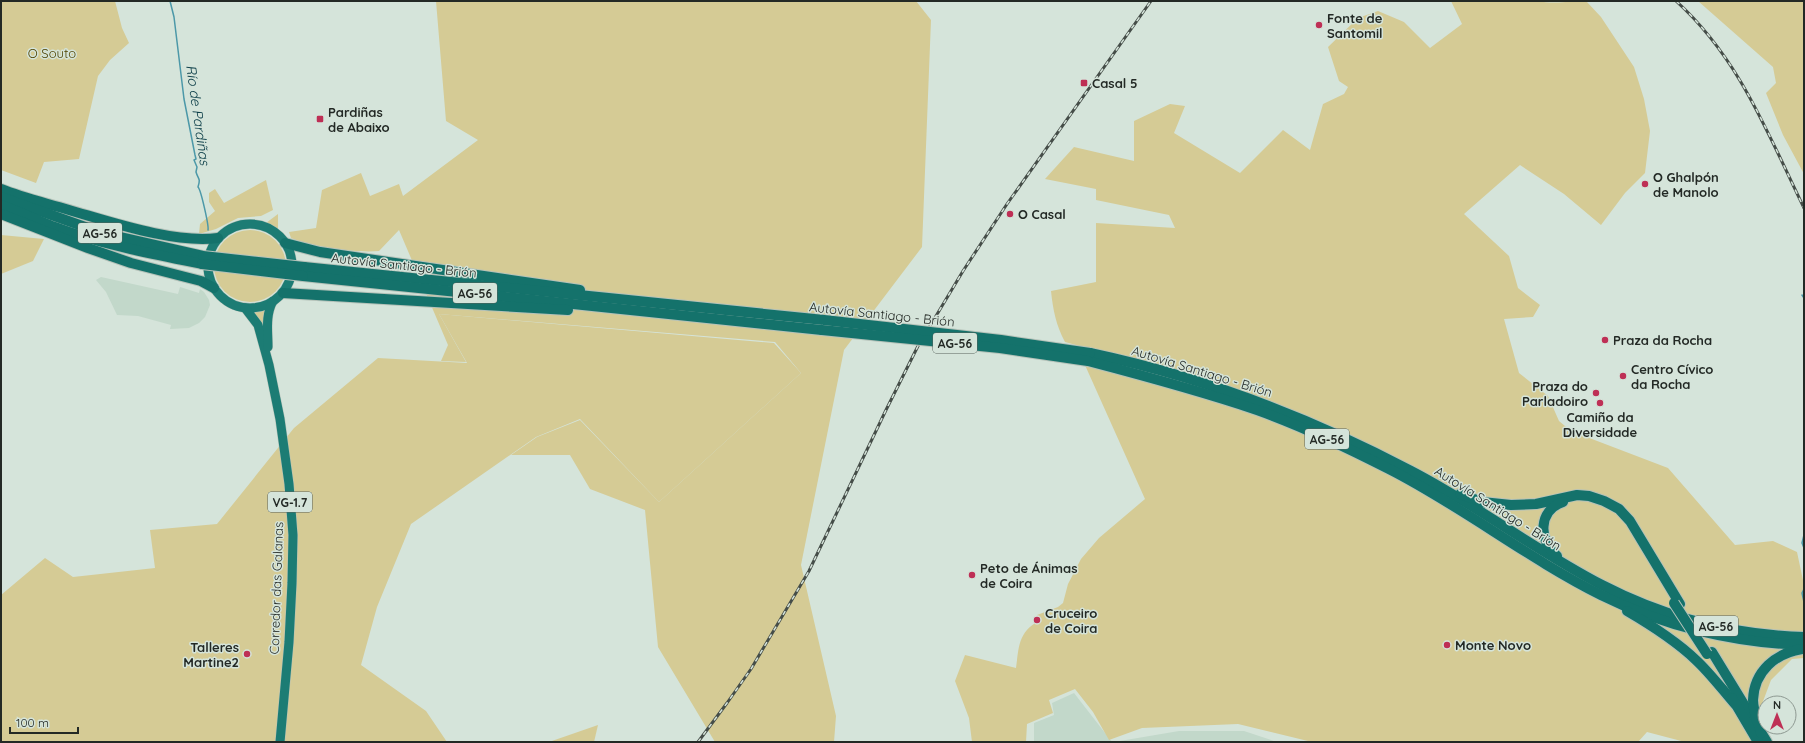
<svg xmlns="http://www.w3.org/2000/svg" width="1805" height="743" viewBox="0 0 1805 743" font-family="Quicksand,sans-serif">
	<rect width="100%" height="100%" fill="#d5e4da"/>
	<g fill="#c2d8ca">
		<path d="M101,277L178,294L180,287L199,293L200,289L204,292L209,300L210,305L205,317L199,323L189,328L170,329L171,325L138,316L117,315L106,292L96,280Z"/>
		<path d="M1074,693L1112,742H1034V723L1054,715L1052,703Z"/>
		<path d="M1179,731H1244L1277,742H1114Z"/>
	</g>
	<g fill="#d5cb95">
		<path d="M1,1H115L122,28L129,43L110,60L98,76L79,159L44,162L36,183L1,170Z"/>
		<path d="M436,1H916L931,20L922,247L844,350L801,565L836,716L834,742H715L658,647L645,510L590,489L570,455H511L537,437L580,420L659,502L801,373L775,342L439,314L466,362L441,361L448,345L399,230L379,251C354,253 313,247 291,238L289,232L316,228L322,190L361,173L370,196L399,184L403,196L478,140L446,121Z"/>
		<path d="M1451,1H1539C1553,5 1572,0 1587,2L1601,17L1634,67L1644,99L1650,131L1645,173L1625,193L1601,225L1564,194L1520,165L1464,214L1509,256L1518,288L1540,305L1533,317L1504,319L1519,373L1548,396L1559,421L1571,431L1668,468L1735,545L1773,541L1797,552L1804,585V658L1792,659L1771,680L1762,704L1755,742H1685L1647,732L1638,742H1312L1238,724L1142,728L1109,740L1093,712L1075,689L1049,700L1053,713L1027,724L1026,742H972L969,718L955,681L965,655L1016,668C1019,647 1018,632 1039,621L1037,615L1058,607L1063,603L1068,584L1081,559L1099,538L1145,499L1076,345L1065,342C1056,325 1053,310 1051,291L1096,282V223L1175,228L1169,215L1096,200V189L1045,179L1074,147L1134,161V121L1170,104L1185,106L1174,133L1240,173L1283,130L1310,150L1323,104L1344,94L1348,87L1339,81L1328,47L1358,18L1378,11L1404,22L1430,48L1462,24Z"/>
		<path d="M1698,1H1804V174L1783,135L1766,93L1776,83L1773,67Z"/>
		<path d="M266,180L273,210L261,216L238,218L216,229L199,234L200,224L215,211L209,202V193L215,189L224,203Z"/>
		<path d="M278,214V230L266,223Z"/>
		<circle cx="250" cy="266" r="36"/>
		<path d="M1,235L44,239L33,261L1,274Z"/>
		<path d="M265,309L263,319L264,332L259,319L253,312Z"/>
		<path d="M439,314L774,343L801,373L659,502L580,419L536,437L411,524L377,607L361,665L426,711L447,742H1V595L45,558L73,577L155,568L150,530L217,524L294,428L378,358L467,363Z"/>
		<path d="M598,725L594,742H549Z"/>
	</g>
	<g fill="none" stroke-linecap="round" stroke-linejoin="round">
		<g stroke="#4c98a8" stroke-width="1.5">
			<path d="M170,1L174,17L184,99L195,155L196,159L194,160L197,167L196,172C198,179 201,178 198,187C201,190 209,226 208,230"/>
			<path d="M1802,295L1804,298"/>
			<path d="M1804,535L1802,543L1804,548"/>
			<path d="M1804,589L1802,593L1804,602"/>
		</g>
		<defs>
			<g id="trunk">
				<circle cx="250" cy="266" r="42"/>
				<path d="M245,308L258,325L269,365L280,419L289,484L293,535L292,583L289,642L280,742"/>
				<path d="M268,347C268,331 265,316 273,301"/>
			</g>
			<g id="motorway">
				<path d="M1,189C23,198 46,203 69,210C111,222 175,244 218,238"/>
				<path d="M1,197L102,233L203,256"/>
				<path d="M1,205C18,211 35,219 52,226C100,244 152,254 202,264"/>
				<path d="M1,214L88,248L131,263L201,281L214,288"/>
				<path d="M285,243L320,252L580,290"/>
				<path d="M304,267L824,320"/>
				<path d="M303,276L822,330"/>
				<path d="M283,293L568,310"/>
				<path d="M1090,353C1203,377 1309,417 1411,471C1477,505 1536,551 1602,585C1664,617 1734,635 1804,637"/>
				<path d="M1088,361C1145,376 1201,391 1257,410C1302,426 1346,447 1389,469C1462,506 1527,558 1601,595C1663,626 1734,643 1804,645"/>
				<path d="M1460,494L1482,502L1511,505L1536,504L1577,495L1589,496L1604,501L1619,509L1630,521L1680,604"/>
				<path d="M1557,556C1538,541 1538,510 1563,502"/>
				<path d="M1627,611C1651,625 1676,641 1696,660C1710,673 1722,689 1735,704"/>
				<path d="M1712,652L1767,742"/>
				<path d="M1732,698L1758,742"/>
				<path d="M1761,733C1758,723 1753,711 1753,700C1754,671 1776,653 1802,649"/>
			</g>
		</defs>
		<use href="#trunk" stroke="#b5c2b9" stroke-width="10"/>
		<use href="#motorway" stroke="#b5c2b9" stroke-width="12"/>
		<use href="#trunk" stroke="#1c7c74" stroke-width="9"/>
		<use href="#motorway" stroke="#14726b" stroke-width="10"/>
		<defs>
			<g id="rail">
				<path d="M1676,1C1739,58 1767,132 1804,208"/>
				<path d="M698,742L727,703L751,669L809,571L886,410L918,346L963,271L1007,204L1151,1"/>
			</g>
		</defs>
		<use href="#rail" stroke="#454d48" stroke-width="3"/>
		<use href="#rail" stroke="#d5e4da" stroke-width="1.5" stroke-dasharray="4.5" stroke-linecap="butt"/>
		<defs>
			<g id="motorway-bridge">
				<path d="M203,256L304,267"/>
				<path d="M202,264L303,276"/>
				<path d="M824,320L1001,340L1090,353"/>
				<path d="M822,330L1000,348L1088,361"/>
				<path d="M1674,603L1707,654"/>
			</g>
		</defs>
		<use href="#motorway-bridge" stroke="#b5c2b9" stroke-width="12" stroke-linecap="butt"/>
		<use href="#motorway-bridge" stroke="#14726b" stroke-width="10"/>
	</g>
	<g fill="#be2f55" stroke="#d5e4da" stroke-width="1.5">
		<circle cx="1319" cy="25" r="4"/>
		<rect x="1080" y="79" width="8" height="8" rx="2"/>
		<rect x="316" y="115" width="8" height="8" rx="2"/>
		<circle cx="1645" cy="184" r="4"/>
		<circle cx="1010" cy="214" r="4"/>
		<circle cx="1605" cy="340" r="4"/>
		<circle cx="1623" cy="376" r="4"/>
		<circle cx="1596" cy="393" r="4"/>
		<circle cx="1600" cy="403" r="4"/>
		<circle cx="972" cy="575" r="4"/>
		<circle cx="1037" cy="620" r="4"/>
		<circle cx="1447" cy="645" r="4"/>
		<circle cx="247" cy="654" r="4"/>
	</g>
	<g text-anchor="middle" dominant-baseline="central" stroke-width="3" stroke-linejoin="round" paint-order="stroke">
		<g fill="#d5e4da" stroke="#58615b" stroke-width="1">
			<rect x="78" y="223" width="44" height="20" rx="3"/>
			<rect x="453" y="283" width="44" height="20" rx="3"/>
			<rect x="933" y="333" width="44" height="20" rx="3"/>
			<rect x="1305" y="429" width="44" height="20" rx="3"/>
			<rect x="268" y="492" width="44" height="20" rx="3"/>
			<rect x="1694" y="616" width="44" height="20" rx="3"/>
		</g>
		<g font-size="12" font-weight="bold" fill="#232925">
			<text x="100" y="233">AG-56</text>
			<text x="475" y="293">AG-56</text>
			<text x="955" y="343">AG-56</text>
			<text x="1327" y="439">AG-56</text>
			<text x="290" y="502">VG-1.7</text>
			<text x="1716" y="626">AG-56</text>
		</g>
		<g font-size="13" font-weight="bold" fill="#232925" stroke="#d5e4da" text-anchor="start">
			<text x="1327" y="18">Fonte de<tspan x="1327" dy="15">Santomil</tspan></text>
			<text x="1092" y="83">Casal 5</text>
			<text x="328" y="112">Pardiñas<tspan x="328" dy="15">de Abaixo</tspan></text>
			<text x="1653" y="177">O Ghalpón<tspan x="1653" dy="15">de Manolo</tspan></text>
			<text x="1018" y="214">O Casal</text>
			<text x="1613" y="340">Praza da Rocha</text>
			<text x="1631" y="369">Centro Cívico<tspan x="1631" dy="15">da Rocha</tspan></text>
			<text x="1588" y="386" text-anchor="end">Praza do<tspan x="1588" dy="15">Parladoiro</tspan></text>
			<text x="1600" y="417" text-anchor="middle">Camiño da<tspan x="1600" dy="15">Diversidade</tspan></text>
			<text x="980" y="568">Peto de Ánimas<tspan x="980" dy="15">de Coira</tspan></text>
			<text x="1045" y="613">Cruceiro<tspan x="1045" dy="15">de Coira</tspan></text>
			<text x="1455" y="645">Monte Novo</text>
			<text x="239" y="647" text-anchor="end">Talleres<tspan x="239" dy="15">Martine2</tspan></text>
		</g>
		<g font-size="13" fill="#4f4300" stroke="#d5e4da">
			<text x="52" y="53">O Souto</text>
		</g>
		<g font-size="13" fill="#232925" stroke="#d5e4da">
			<text transform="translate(404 265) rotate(6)">Autovía Santiago - Brión</text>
			<text transform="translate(882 314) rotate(6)">Autovía Santiago - Brión</text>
			<text transform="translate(1202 371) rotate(17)">Autovía Santiago - Brión</text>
			<text transform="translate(1498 508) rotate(32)">Autovía Santiago - Brión</text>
			<text transform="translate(276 588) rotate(-88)">Corredor das Galanas</text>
		</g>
		<g font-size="14" font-style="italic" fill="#0b3d47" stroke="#d5e4da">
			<text transform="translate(198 115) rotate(82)">Río de Pardiñas</text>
		</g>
	</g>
	<rect width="1805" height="743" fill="none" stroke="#232925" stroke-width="4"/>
	<g transform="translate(1777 715)"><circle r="19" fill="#d5e4da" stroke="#8e9992"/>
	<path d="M0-3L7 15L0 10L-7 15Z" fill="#be2f55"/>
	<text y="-6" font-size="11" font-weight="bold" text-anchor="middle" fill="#232925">N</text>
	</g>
	<path d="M10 727v6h68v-6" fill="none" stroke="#232925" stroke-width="2"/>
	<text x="16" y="727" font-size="12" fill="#232925" stroke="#d5e4da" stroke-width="3" paint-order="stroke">100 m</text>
</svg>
